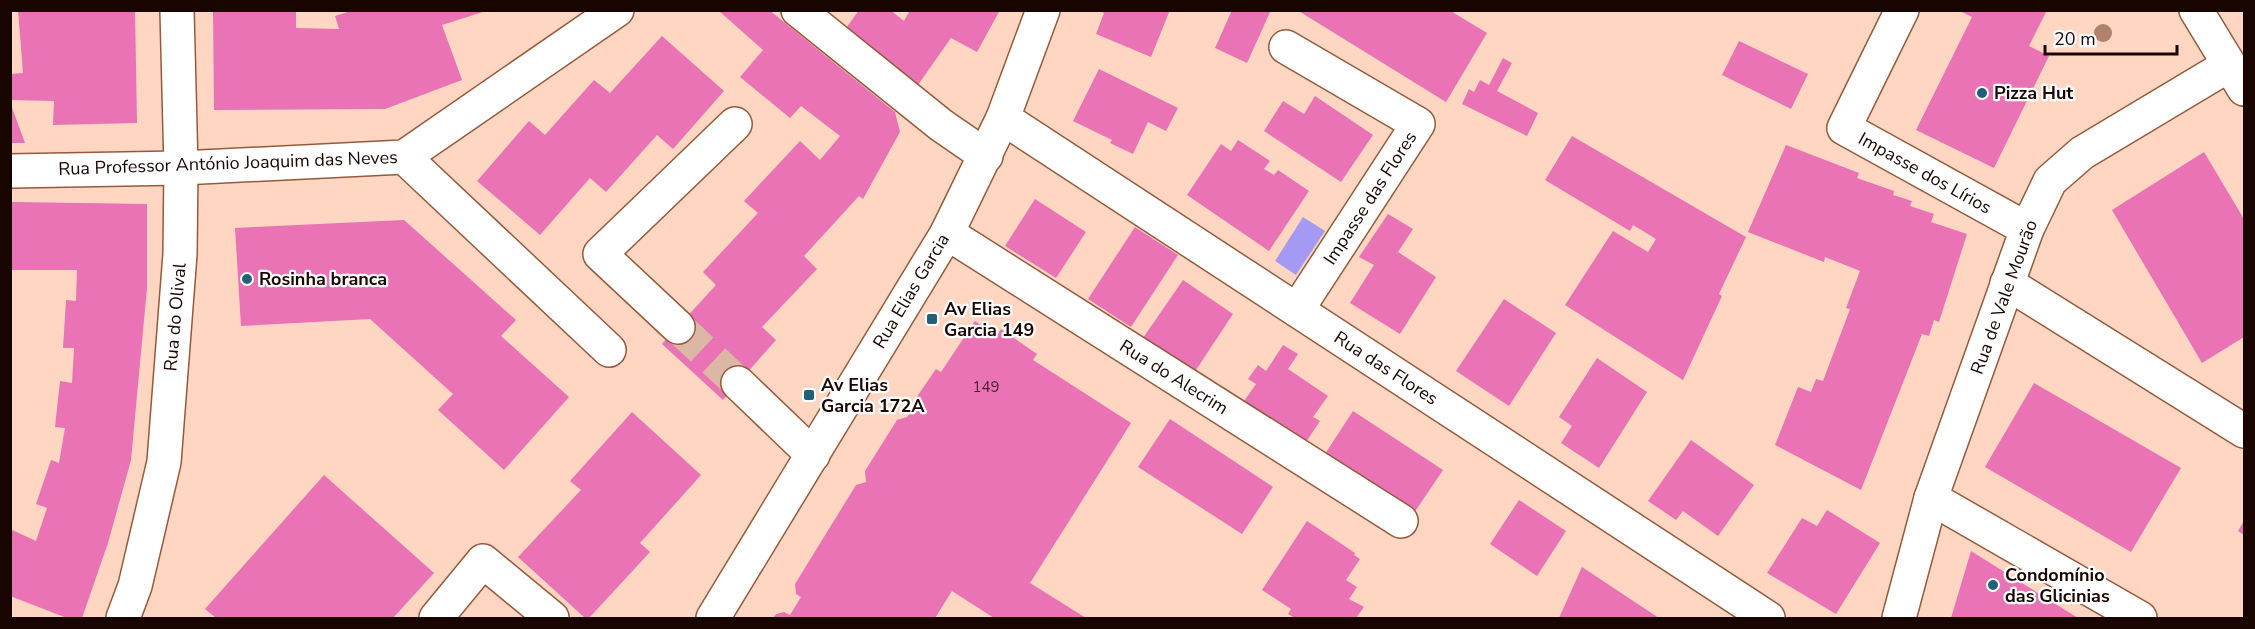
<svg xmlns="http://www.w3.org/2000/svg" width="2255" height="629" viewBox="0 0 2255 629" font-family="'Nunito Sans',sans-serif">
	<rect width="100%" height="100%" fill="#fed6c2"/>
	<path fill="#a49af4" d="M1303,217L1325,231L1296,275L1275,261Z"/>
	<g fill="#e973b4">
		<path d="M18,10H135L137,123L53,125L54,101L10,100V74L23,73Z"/>
		<path d="M213,10H296V28L339,29L335,16L354,10L486,11L442,25L462,80L385,109L214,110Z"/>
		<path d="M718,10H769L895,112L900,132L863,199L859,196L804,256L817,269L762,327L776,340L723,400L662,344L716,285L703,272L758,213L744,201L800,141L820,160L840,136L801,106L790,118L740,77L763,50Z"/>
		<path d="M859,10H890L904,21L910,10H1000L977,52L951,38L913,92L840,37Z"/>
		<path d="M1097,10H1170L1151,57L1096,34L1104,13Z"/>
		<path d="M1232,10H1271L1247,63L1215,48Z"/>
		<path d="M1297,10H1449L1487,33L1446,102Z"/>
		<path d="M1958,10H2047L2029,46L2049,56L1994,168L1916,130L1972,17Z"/>
		<path d="M662,36L724,91L673,149L657,135L606,192L590,178L540,235L477,181L529,121L545,135L594,80L610,93Z"/>
		<path d="M1739,41L1808,74L1791,109L1722,75Z"/>
		<path d="M1503,58L1512,63L1497,91L1538,113L1527,136L1462,104L1469,89L1474,92L1480,80L1489,85Z"/>
		<path d="M1099,69L1178,108L1166,131L1148,122L1133,154L1110,143L1112,140L1073,121Z"/>
		<path d="M1315,96L1373,135L1341,182L1264,131L1283,101L1304,114Z"/>
		<path d="M10,105H11L25,143H10Z"/>
		<path d="M1572,136L1746,237L1719,294L1722,296L1683,380L1565,305L1613,231L1648,252L1656,239L1633,225L1630,231L1545,180Z"/>
		<path d="M1238,140L1270,161L1264,169L1274,175L1278,170L1309,191L1269,251L1187,195L1221,144L1231,151Z"/>
		<path d="M1786,145L1859,173L1857,178L1894,191L1893,195L1912,201L1910,206L1934,214L1931,222L1967,234L1939,322L1934,320L1929,336L1922,334L1861,490L1775,445L1798,387L1811,392L1816,379L1823,381L1850,309L1846,308L1860,271L1825,257L1824,262L1748,232Z"/>
		<path d="M2204,152L2244,219V337L2202,363L2112,210Z"/>
		<path d="M1035,199L1086,232L1056,278L1005,246Z"/>
		<path d="M10,202L147,204V288L131,460L108,543L82,618H67L10,596V529L36,541L47,508L36,504L51,460L59,463L65,428L55,427L60,381L72,383L74,348H63L66,300L76,301L77,270H10Z"/>
		<path d="M1388,214L1413,229L1398,252L1436,277L1400,334L1350,303L1374,265L1359,257Z"/>
		<path d="M404,220L516,320L501,336L569,397L504,470L438,410L453,394L370,319L241,326L235,228Z"/>
		<path d="M1135,227L1178,255L1131,327L1088,299Z"/>
		<path d="M1183,280L1233,314L1194,373L1143,338Z"/>
		<path d="M1504,299L1556,333L1509,406L1456,371Z"/>
		<path d="M975,321L997,336L1001,329L1037,354L1033,360L1131,423L1030,583L1086,618H994L952,591L935,618H773L776,614L784,612L790,615L801,597L796,594L795,584L856,485L866,482L865,471L897,420L907,417L919,400L916,398L936,369L941,372Z"/>
		<path d="M1283,345L1298,354L1288,369L1328,396L1313,417L1320,421L1304,445L1242,404L1256,384L1248,379L1258,365L1266,371Z"/>
		<path d="M1597,358L1647,392L1599,468L1561,443L1572,426L1559,417Z"/>
		<path d="M2034,383L2181,468L2131,552L1985,467Z"/>
		<path d="M1353,411L1443,470L1412,516L1323,457Z"/>
		<path d="M632,412L701,475L640,543L650,552L589,618H585L518,557L581,490L570,481Z"/>
		<path d="M1170,419L1273,487L1242,534L1138,467Z"/>
		<path d="M1691,440L1754,485L1718,536L1683,511L1676,520L1648,501Z"/>
		<path d="M324,475L434,573L393,618H216L205,609Z"/>
		<path d="M1519,500L1566,531L1537,576L1490,544Z"/>
		<path d="M1827,510L1880,543L1836,614L1767,573L1802,518L1817,526Z"/>
		<path d="M1307,521L1355,553L1354,555L1360,559L1346,580L1357,587L1349,599L1364,607L1356,618H1295L1288,614L1291,609L1262,590Z"/>
		<path d="M2244,521V535L2238,531Z"/>
		<path d="M1971,551L2078,618H1951Z"/>
		<path d="M1582,567L1659,618H1559Z"/>
	</g>
	<g fill="none" stroke-linecap="round" stroke-linejoin="round">
		<path stroke="#dcb7a5" stroke-width="33" stroke-dasharray="33 16" stroke-linecap="butt" d="M678,327L738,383"/>
		<defs>
			<g id="minor">
				<path d="M798,10L941,125L986,156"/>
				<path d="M1902,10L1844,128L2027,229"/>
				<path d="M1286,47L1418,124L1297,310"/>
				<path d="M1003,118L1768,618"/>
				<path d="M404,157L609,350"/>
				<path d="M10,171L181,168L404,157L617,10"/>
				<path d="M947,233L1401,521"/>
				<path d="M2007,283L2244,431"/>
				<path d="M678,327L600,254L735,124"/>
				<path d="M738,383L813,455"/>
				<path d="M1931,498L2140,618"/>
				<path d="M123,618L135,586L164,462L180,254L181,168L177,10"/>
				<path d="M436,618L483,561L552,618"/>
				<path d="M1899,618L1931,498L2027,229L2050,181L2082,153L2229,65"/>
			</g>
			<g id="tertiary">
				<path d="M2196,10L2244,89"/>
				<path d="M713,618L947,233L1003,118L1043,10"/>
			</g>
		</defs>
		<use href="#minor" stroke="#955a3c" stroke-width="36"/>
		<use href="#tertiary" stroke="#955a3c" stroke-width="36"/>
		<use href="#minor" stroke="#fff" stroke-width="33"/>
		<use href="#tertiary" stroke="#fff" stroke-width="33"/>
	</g>
	<circle fill="#ae826b" cx="2103" cy="33" r="9"/>
	<g fill="#235f77" stroke="#fff" stroke-width="2">
		<circle cx="1982" cy="93" r="6"/>
		<circle cx="247" cy="279" r="6"/>
		<rect x="926" y="313" width="12" height="12" rx="3"/>
		<rect x="803" y="389" width="12" height="12" rx="3"/>
		<circle cx="1993" cy="585" r="6"/>
	</g>
	<g text-anchor="middle" dominant-baseline="central" stroke-width="4.5" stroke-linejoin="round" paint-order="stroke">
		<g font-size="15" fill="#4d202d">
			<text x="986" y="387">149</text>
		</g>
		<g font-size="18" font-weight="bold" fill="#190500" stroke="#fff" text-anchor="start">
			<text x="1994" y="93">Pizza Hut</text>
			<text x="259" y="279">Rosinha branca</text>
			<text x="944" y="309">Av Elias<tspan x="944" dy="21">Garcia 149</tspan></text>
			<text x="821" y="385">Av Elias<tspan x="821" dy="21">Garcia 172A</tspan></text>
			<text x="2005" y="575">Condomínio<tspan x="2005" dy="21">das Glicinias</tspan></text>
		</g>
		<g font-size="18" fill="#190500" stroke="#fff">
			<text transform="translate(228 163) rotate(-2)">Rua Professor António Joaquim das Neves</text>
			<text transform="translate(1925 173) rotate(29)">Impasse dos Lírios</text>
			<text transform="translate(1370 198) rotate(-57)">Impasse das Flores</text>
			<text transform="translate(911 291) rotate(-59)">Rua Elias Garcia</text>
			<text transform="translate(2004 297) rotate(-70)">Rua de Vale Mourão</text>
			<text transform="translate(175 317) rotate(-85)">Rua do Olival</text>
			<text transform="translate(1386 368) rotate(33)">Rua das Flores</text>
			<text transform="translate(1174 377) rotate(32)">Rua do Alecrim</text>
		</g>
	</g>
	<rect width="2255" height="629" fill="none" stroke="#190500" stroke-width="24"/>
	<path d="M2045 45v9h132v-9" fill="none" stroke="#190500" stroke-width="3"/>
	<text x="2054" y="45" font-size="18" fill="#190500" stroke="#ffffff" stroke-width="4.5" paint-order="stroke">20 m</text>
</svg>
